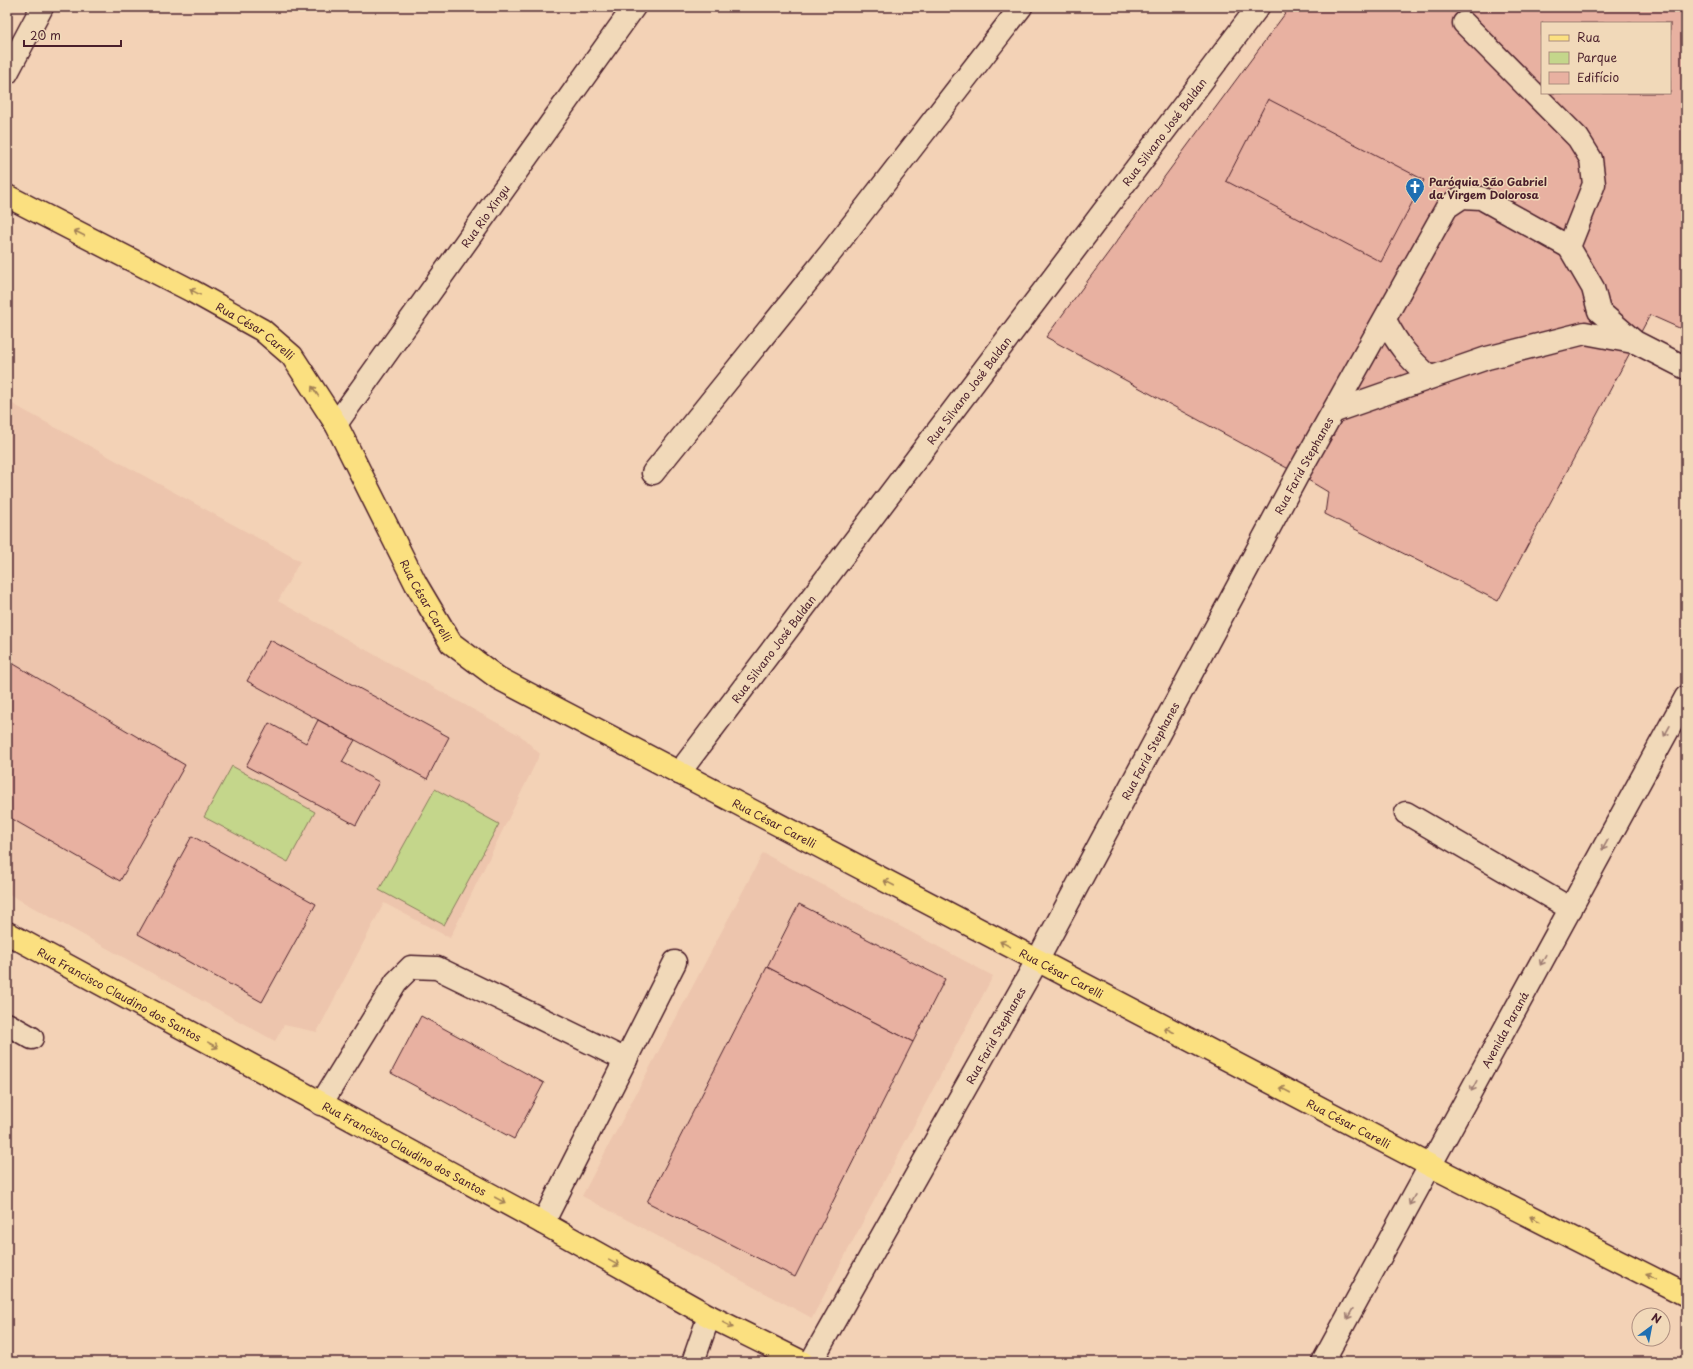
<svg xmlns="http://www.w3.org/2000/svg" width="1693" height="1369" viewBox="0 0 1693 1369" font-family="'Playpen Sans',sans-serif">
	<rect width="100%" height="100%" fill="#f3d2b6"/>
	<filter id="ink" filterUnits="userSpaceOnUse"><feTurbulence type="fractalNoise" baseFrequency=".025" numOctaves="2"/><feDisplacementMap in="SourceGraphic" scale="8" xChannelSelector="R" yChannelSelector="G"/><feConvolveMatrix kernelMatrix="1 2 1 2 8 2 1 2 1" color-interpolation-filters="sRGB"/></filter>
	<g filter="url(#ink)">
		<g fill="#edc5ad">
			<path d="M7,401L300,561L278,601L521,736L540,754L450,938L384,903L317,1032L284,1025L275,1041L7,893Z"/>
			<path d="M763,853L993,976L812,1318L582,1196Z"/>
		</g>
		<g fill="#c4d68b" stroke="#877a5b">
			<path d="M232,766L315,812L288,862L204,817Z"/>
			<path d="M435,789L499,824L444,925L379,890Z"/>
		</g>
		<g fill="#e8b1a1" stroke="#4a1f2b" fill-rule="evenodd">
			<path d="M1290,7H1686V331L1650,315L1498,601L1325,514L1328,492L1298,474L1046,337ZM1542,23H1670V93H1542Z"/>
			<path d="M1268,99L1424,180L1381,262L1226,181Z"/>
			<path d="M270,640L449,737L427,779L247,681Z"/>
			<path d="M7,660L185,765L120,881L7,816Z"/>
			<path d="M318,720L355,740L342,762L379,782L356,825L246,766L269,723L306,743Z"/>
			<path d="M192,836L316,904L262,1002L138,934Z"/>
			<path d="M799,904L945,979L913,1042L767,967Z"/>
			<path d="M767,967L913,1042L795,1277L647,1202Z"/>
			<path d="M421,1016L544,1083L514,1139L391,1073Z"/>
		</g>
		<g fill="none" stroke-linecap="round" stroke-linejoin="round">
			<defs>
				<g id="minor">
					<path d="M1464,23L1578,138L1591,159L1594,184L1569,247"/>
					<path d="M7,73L42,7"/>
					<path d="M1385,320C1398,345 1409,359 1430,377"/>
					<path d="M1335,411L1487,358L1585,333L1633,342"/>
					<path id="s1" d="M336,424L634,7"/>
					<path d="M653,473L832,251L1021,7"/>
					<path id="s2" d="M679,773L1258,7"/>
					<path d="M1406,813L1571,909"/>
					<path d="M7,1024L32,1038"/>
					<path d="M321,1104L396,982L411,967L437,968L626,1060"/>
					<path d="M543,1223L675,962"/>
					<path d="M693,1362L709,1316"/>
					<path id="s3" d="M811,1362L1037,961L1298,474L1447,207L1462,197L1481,198L1569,247L1593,288L1599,311L1635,342L1686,368"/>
					<path id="s4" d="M1323,1362L1686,697"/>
				</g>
				<g id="major">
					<path id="s5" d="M7,196L192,291L262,330L292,356L336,424L416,584L451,643L498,678L1431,1166L1686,1295"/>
					<path id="s6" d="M7,933L543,1223L709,1316L802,1362"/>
				</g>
			</defs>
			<use href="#minor" stroke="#4a1f2b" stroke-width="25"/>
			<use href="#major" stroke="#4a1f2b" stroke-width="25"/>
			<use href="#minor" stroke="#f1d9b9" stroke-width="22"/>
			<use href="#major" stroke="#fbe080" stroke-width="22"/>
		</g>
		<defs><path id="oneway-shaft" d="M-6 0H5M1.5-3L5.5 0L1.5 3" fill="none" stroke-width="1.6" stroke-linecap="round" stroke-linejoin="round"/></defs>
		<g stroke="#a28056">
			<use href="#oneway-shaft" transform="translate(79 233) rotate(-153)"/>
			<use href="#oneway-shaft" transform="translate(195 292) rotate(-151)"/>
			<use href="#oneway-shaft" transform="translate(315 391) rotate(-123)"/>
			<use href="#oneway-shaft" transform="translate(889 883) rotate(-152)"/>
			<use href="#oneway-shaft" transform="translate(1005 944) rotate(-152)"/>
			<use href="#oneway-shaft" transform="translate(1169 1030) rotate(-152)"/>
			<use href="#oneway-shaft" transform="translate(213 1045) rotate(29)"/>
			<use href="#oneway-shaft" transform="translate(1285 1090) rotate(-152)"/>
			<use href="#oneway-shaft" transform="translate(500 1200) rotate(28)"/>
			<use href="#oneway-shaft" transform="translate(1535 1219) rotate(-153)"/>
			<use href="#oneway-shaft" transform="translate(614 1263) rotate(29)"/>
			<use href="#oneway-shaft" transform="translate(1651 1277) rotate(-153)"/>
			<use href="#oneway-shaft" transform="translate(728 1325) rotate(27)"/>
		</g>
		<g stroke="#9e7c72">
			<use href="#oneway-shaft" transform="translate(1667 731) rotate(119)"/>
			<use href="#oneway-shaft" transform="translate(1605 845) rotate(119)"/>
			<use href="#oneway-shaft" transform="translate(1543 960) rotate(118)"/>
			<use href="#oneway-shaft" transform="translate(1474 1086) rotate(118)"/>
			<use href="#oneway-shaft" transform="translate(1412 1200) rotate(119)"/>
			<use href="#oneway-shaft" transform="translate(1350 1314) rotate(119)"/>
		</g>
	</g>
	<defs>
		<symbol id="church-pin" viewBox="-11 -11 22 30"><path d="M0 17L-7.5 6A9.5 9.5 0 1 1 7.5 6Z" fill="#1f6fb2" stroke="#f1d9b9"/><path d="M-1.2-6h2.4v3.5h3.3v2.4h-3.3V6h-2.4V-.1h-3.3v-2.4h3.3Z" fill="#fff"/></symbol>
	</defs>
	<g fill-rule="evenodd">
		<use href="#church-pin" x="1404" y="176" width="22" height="30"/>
	</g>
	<g text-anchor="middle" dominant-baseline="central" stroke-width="3" stroke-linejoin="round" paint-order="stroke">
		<g font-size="11" fill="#4a1f2b" stroke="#f1d9b9">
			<text stroke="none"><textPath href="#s2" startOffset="804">Rua Silvano José Baldan</textPath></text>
			<text stroke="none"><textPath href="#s1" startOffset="256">Rua Rio Xingu</textPath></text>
			<text stroke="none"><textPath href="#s5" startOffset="283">Rua César Carelli</textPath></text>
			<text stroke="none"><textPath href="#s2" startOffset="480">Rua Silvano José Baldan</textPath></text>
			<text stroke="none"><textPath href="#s3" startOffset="1023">Rua Farid Stephanes</textPath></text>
			<text stroke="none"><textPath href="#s5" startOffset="607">Rua César Carelli</textPath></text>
			<text stroke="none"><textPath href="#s2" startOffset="156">Rua Silvano José Baldan</textPath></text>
			<text stroke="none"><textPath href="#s3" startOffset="699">Rua Farid Stephanes</textPath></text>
			<text stroke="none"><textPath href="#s5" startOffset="1027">Rua César Carelli</textPath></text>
			<text stroke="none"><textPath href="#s5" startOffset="1351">Rua César Carelli</textPath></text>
			<text stroke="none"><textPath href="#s6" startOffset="128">Rua Francisco Claudino dos Santos</textPath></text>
			<text stroke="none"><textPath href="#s4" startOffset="379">Avenida Paraná</textPath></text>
			<text stroke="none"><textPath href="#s3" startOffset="375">Rua Farid Stephanes</textPath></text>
			<text stroke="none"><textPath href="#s5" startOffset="1675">Rua César Carelli</textPath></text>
			<text stroke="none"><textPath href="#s6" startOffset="452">Rua Francisco Claudino dos Santos</textPath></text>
		</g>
		<g font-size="11" font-weight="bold" fill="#4a1f2b" stroke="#f1d9b9" text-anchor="start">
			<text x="1429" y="181">Paróquia São Gabriel<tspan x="1429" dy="13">da Virgem Dolorosa</tspan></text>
		</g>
	</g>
	<rect width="1693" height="1369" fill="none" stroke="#f1d9b9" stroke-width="24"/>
	<rect x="12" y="12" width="1669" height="1345" fill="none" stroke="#4a1f2b" stroke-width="1.5" filter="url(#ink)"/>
	<rect x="1541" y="22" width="130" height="72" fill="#f1d9b9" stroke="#ae8f80"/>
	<rect x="1549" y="35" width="20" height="6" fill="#fbe080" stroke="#ae8f80"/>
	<text x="1577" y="42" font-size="12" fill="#4a1f2b">Rua</text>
	<rect x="1549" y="52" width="20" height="12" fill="#c4d68b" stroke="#ae8f80"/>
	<text x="1577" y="62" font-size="12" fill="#4a1f2b">Parque</text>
	<rect x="1549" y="72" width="20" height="12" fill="#e8b1a1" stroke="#ae8f80"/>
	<text x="1577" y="82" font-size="12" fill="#4a1f2b">Edifício</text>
	<g transform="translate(1651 1327) rotate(32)"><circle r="19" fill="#f1d9b9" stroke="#ae8f80"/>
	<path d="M0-3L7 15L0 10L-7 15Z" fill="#1f6fb2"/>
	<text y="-6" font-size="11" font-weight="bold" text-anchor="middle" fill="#4a1f2b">N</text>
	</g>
	<path d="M24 40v6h97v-6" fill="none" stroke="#4a1f2b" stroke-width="2"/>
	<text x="30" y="40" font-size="12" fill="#4a1f2b" stroke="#f1d9b9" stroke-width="3" paint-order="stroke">20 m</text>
</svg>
